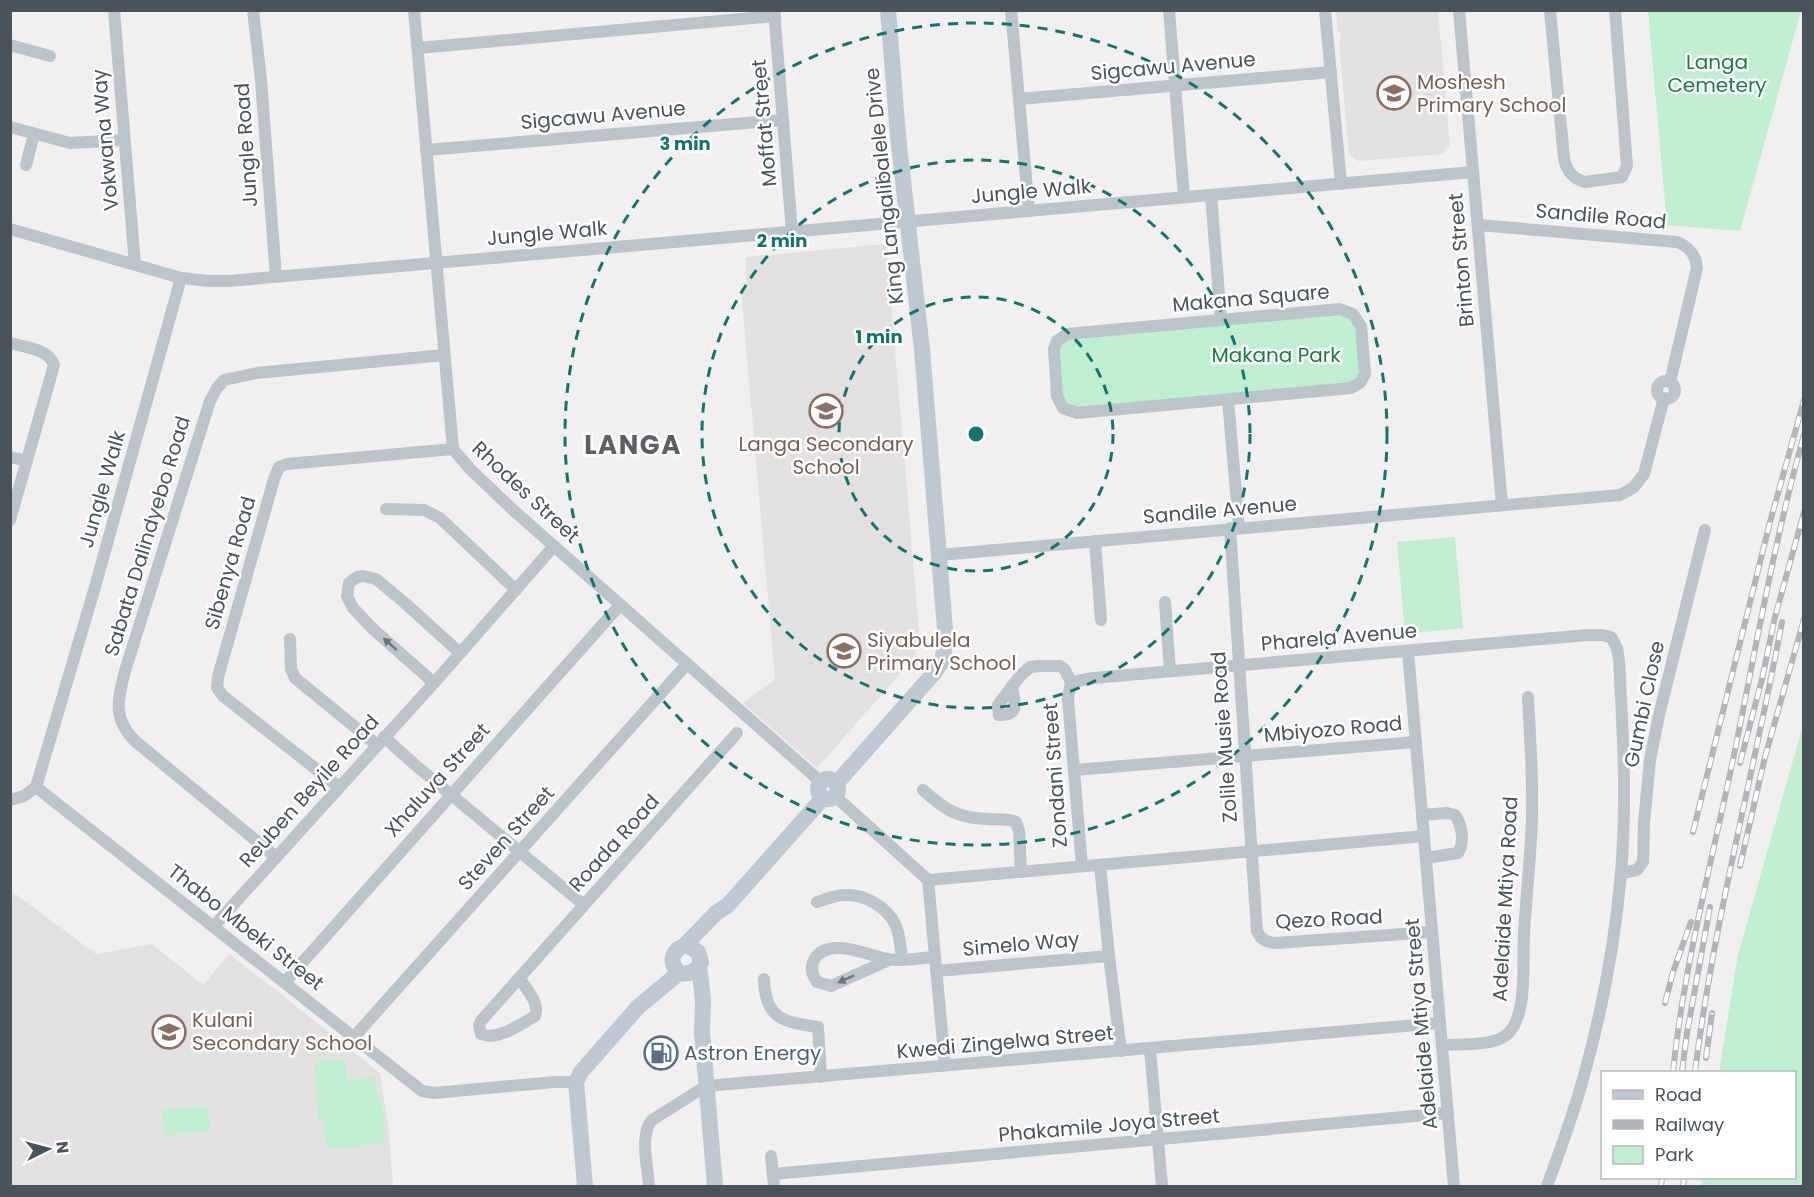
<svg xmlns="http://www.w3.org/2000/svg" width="1814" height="1197" viewBox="0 0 1814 1197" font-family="Poppins,sans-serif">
	<rect width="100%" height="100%" fill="#f1efef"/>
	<g fill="#e2e0e1">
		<path d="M1336,11H1438L1450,145L1442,154L1358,161L1349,154L1339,42L1341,41V36L1340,32H1338Z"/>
		<path d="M886,244L920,642L913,659L817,768L743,703L775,679L741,289L746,288V257Z"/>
		<path d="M13,892L96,954L152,944L203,985L229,954L277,991L380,1073L389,1132L393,1186H11L10,947Z"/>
	</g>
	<g fill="#bfeed0">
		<path d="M1648,11H1801L1740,231L1667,225Z"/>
		<path d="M1341,314L1355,323L1360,373L1353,382L1072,408L1063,399L1060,345L1065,340Z"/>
		<path d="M1455,537L1463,628L1405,634L1397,542Z"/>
		<path d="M1803,725V1186H1701L1702,1178H1794V1072H1719L1738,955Z"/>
		<path d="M345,1059L347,1080L375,1077L376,1093L382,1103L385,1143L327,1149L324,1120H319L314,1063Z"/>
		<path d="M208,1106L210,1131L165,1136L162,1110Z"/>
	</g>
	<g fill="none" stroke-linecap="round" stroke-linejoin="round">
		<g stroke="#bbc4cb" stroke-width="12">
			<path d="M114,10L135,265"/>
			<path d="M253,10L261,80L276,277"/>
			<path d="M414,10L453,449L470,469L512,509L821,782"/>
			<path d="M774,10L792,232"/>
			<path d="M1011,10L1029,211"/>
			<path d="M1169,10L1184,197"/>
			<path d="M1325,10L1341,184"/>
			<path d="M1459,10L1502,505"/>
			<path d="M1550,10L1564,158C1566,170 1573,179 1585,182L1622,177L1627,166L1615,10"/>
			<path d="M10,45L50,56"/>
			<path d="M418,48L775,16"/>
			<path d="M1019,99L1331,72"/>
			<path d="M10,127L70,143L124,140"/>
			<path d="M426,150L783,120"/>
			<path d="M26,165L34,134"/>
			<path d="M1211,195L1221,320"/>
			<path d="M1478,225L1677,242C1690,247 1696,255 1697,268L1670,382"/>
			<path d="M10,229L181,278L209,281H229L1473,172"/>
			<path d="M1340,309L1353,314L1361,326L1365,374L1360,383L1351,388L1077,413L1063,408L1057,396L1054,349L1057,341L1067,334Z"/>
			<path d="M10,343C25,347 49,349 54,365L10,520"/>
			<circle cx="1666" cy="390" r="9"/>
			<path d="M1228,400L1239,527"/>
			<path d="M10,457L27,461"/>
			<path d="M386,509L424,510L440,518L516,590"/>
			<path d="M1230,528L1257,931C1261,940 1266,942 1276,943L1432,932"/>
			<path d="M1095,541L1101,620"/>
			<path d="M940,555L1620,495L1633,488L1644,474L1664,398"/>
			<path d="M1165,602L1170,671"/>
			<path d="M290,639L291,669L295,678L377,745"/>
			<path d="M1408,651L1454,1186"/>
			<path d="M1071,682L1093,678L1588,635H1602L1611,637L1617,648L1619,660C1623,731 1627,802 1621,873C1615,943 1602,1012 1583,1079C1573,1115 1560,1151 1547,1186"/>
			<path d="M1071,682L1068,699L1082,866"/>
			<path d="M434,683L373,629L353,608L347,596L349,583L357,577L363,576L376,579L406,604L460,653"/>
			<path d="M1012,686C1015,703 1020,716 999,715L998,705L1020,676L1030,667L1040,666H1060L1065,670L1071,682"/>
			<path d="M384,737L414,764L584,905"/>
			<path d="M1074,770L1416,742"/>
			<path d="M36,787L422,1091L434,1093L555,1082H576"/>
			<path d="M339,787L223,696L217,688L218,677L274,479L279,467L287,464L453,449"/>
			<path d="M923,790C944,809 957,818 987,819C997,820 1007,818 1016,822L1019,831L1021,872"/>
			<path d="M835,796L928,880L1424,836"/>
			<path d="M10,800L24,796L36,787L95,587L181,278"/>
			<path d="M1422,815L1447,813L1455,815C1462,825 1465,842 1458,853L1426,858"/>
			<path d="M276,857L135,741C112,718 118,699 125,671L210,401L217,388L224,380L257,373L444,355"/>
			<path d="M1100,865L1109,956L1121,1051"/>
			<path d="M1621,873L1637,870L1643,862L1644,822L1650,760L1659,715L1705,530"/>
			<path d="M928,880L945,1065"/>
			<path d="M817,902C826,899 836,895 845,895C866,894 888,908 896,926C900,937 901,948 902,960"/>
			<path d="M214,926L434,683L554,546"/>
			<path d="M889,960L831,986L817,982C812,975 810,968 814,960C827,936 867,955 887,959C901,962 920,958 934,957"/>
			<path d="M936,971L1109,956"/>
			<path d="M520,979C527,990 540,1003 535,1016C521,1024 498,1041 481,1034L479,1026L481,1021L737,733"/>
			<path d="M764,979C765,1019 783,1022 818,1027L821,1077"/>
			<path d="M285,982L620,605"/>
			<path d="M354,1037L687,664"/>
			<path d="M1442,1045C1458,1044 1492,1046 1505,1036C1529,1019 1522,961 1524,935C1526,896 1531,856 1532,816C1533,777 1530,736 1528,697"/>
			<path d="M1150,1049L1162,1186"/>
			<path d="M771,1156L774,1186"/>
			<path d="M773,1174L1448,1113"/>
			<path d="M649,1186C648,1168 639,1134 652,1120L706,1086L1440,1023"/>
		</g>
		<g stroke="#bdc8d2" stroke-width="16">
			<circle cx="828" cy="789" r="10"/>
			<path d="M836,784L934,673L942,661L946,641L922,350L898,136L888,10"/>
			<path d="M684,946H689L698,952L701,962C697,972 689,975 679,973C669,963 671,951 684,946L716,913L728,905L823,798"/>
			<path d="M699,965L703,1000L702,1032L715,1186"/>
			<path d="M585,1186L576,1082L581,1072L638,1007L679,973"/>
		</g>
		<defs>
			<g id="rail">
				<path d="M1740,763L1762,679L1775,617L1804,512"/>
				<path d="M1693,832L1770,522L1804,400"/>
				<path d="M1740,866L1765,757L1804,619"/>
				<path d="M1665,1003L1673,972L1691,922"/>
				<path d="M1706,1058L1712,1013"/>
				<path d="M1673,1072C1684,965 1712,861 1734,755C1756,648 1774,541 1804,435"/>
				<path d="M1682,1072L1687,1033L1710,907"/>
				<path d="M1695,1072C1714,920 1754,772 1782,622"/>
				<path d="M1661,1186L1662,1178"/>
				<path d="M1683,1186L1684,1178"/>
			</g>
		</defs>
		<use href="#rail" stroke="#b1b4b9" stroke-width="6"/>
		<use href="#rail" stroke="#fff" stroke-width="4" stroke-dasharray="11" stroke-linecap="butt"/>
	</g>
	<defs><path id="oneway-solid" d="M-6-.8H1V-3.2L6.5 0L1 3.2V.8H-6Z" transform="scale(1.5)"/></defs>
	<g fill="#6a757d">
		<use href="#oneway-solid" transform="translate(390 644) rotate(-138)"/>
		<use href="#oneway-solid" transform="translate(846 979) rotate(156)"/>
	</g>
	<g fill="none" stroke="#0f766e" stroke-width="3" stroke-dasharray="10 8">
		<circle cx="976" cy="434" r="137"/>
		<circle cx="976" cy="434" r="274"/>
		<circle cx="976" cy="434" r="411"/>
	</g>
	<defs>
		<symbol id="school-ring" viewBox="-11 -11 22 22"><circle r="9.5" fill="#fff" stroke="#8d6e63" stroke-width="1.5"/><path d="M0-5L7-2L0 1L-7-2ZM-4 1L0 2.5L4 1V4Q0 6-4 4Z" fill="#8d6e63"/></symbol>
		<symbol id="fuel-ring" viewBox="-11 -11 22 22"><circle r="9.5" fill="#fff" stroke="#5c6f8a" stroke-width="1.5"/><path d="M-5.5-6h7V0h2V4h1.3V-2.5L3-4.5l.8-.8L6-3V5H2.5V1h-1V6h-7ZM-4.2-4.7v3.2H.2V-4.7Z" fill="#5c6f8a"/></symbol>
	</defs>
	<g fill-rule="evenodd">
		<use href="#school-ring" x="1375" y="74" width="38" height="38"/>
		<use href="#school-ring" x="807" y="392" width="38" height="38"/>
		<use href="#school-ring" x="825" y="632" width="38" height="38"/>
		<use href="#school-ring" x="150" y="1013" width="38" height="38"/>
		<use href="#fuel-ring" x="642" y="1034" width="38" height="38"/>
	</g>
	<g text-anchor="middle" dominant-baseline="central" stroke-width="5" stroke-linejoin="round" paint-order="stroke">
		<g font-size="20" fill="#1a7b49" stroke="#fff">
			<text x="1717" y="62">Langa<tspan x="1717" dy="23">Cemetery</tspan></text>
			<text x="1276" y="355">Makana Park</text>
		</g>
		<g font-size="20" fill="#48535c" stroke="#fff">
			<text transform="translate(1173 66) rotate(-5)">Sigcawu Avenue</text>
			<text transform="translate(603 115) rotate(-5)">Sigcawu Avenue</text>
			<text transform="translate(764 123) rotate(-95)">Moffat Street</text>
			<text transform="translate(105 140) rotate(-95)">Vokwana Way</text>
			<text transform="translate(246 145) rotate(-94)">Jungle Road</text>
			<text transform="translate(884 186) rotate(-96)">King Langalibalele Drive</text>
			<text transform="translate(1031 191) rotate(-5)">Jungle Walk</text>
			<text transform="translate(1601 216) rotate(5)">Sandile Road</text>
			<text transform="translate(547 233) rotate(-5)">Jungle Walk</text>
			<text transform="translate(1461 260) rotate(-95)">Brinton Street</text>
			<text transform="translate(1251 298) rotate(-5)">Makana Square</text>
			<text transform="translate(102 489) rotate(-74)">Jungle Walk</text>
			<text transform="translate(526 492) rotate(43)">Rhodes Street</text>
			<text transform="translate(1220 510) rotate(-5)">Sandile Avenue</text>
			<text transform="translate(147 536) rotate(-73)">Sabata Dalindyebo Road</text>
			<text transform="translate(230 563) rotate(-74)">Sibenya Road</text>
			<text transform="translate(1339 637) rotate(-5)">Pharela Avenue</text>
			<text transform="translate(1644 704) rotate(-78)">Gumbi Close</text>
			<text transform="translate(1333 729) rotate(-5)">Mbiyozo Road</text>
			<text transform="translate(1224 737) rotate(-94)">Zolile Musie Road</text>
			<text transform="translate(1055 775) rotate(-94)">Zondani Street</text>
			<text transform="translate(437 780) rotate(-48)">Xhaluva Street</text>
			<text transform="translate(309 791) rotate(-48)">Reuben Beyile Road</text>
			<text transform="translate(506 838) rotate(-48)">Steven Street</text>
			<text transform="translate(614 843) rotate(-48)">Roada Road</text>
			<text transform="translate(1505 899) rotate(-87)">Adelaide Mtiya Road</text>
			<text transform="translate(1329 919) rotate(-3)">Qezo Road</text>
			<text transform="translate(246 927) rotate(38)">Thabo Mbeki Street</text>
			<text transform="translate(1021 944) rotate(-5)">Simelo Way</text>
			<text transform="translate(1421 1024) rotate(-95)">Adelaide Mtiya Street</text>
			<text transform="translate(1005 1042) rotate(-5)">Kwedi Zingelwa Street</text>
			<text transform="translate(1109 1125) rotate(-5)">Phakamile Joya Street</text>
		</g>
		<g font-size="20" fill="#785e54" stroke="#fff" text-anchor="start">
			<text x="1417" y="82">Moshesh<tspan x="1417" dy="23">Primary School</tspan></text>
			<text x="826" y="444" text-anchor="middle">Langa Secondary<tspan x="826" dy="23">School</tspan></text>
			<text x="867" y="640">Siyabulela<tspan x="867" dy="23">Primary School</tspan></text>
			<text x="192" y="1020">Kulani<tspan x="192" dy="23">Secondary School</tspan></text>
		</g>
		<g font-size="20" fill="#4e5e75" stroke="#fff" text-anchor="start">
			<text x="684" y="1053">Astron Energy</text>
		</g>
		<g font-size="26" font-weight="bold" letter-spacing="1.5" fill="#5c5f64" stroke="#fff">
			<text x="633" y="445">LANGA</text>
		</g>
	</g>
	<circle cx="976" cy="434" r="9" fill="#0f766e" stroke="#fff" stroke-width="3"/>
	<g font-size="18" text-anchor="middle" font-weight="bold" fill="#0f766e" stroke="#fff" stroke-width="5" stroke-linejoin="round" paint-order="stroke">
		<text x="685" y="150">3 min</text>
		<text x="782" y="247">2 min</text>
		<text x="879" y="343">1 min</text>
	</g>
	<rect width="1814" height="1197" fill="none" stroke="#48535c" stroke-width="24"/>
	<rect x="1601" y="1071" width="195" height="108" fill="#ffffff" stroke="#b6babe" stroke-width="1.5"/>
	<rect x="1613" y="1090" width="30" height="9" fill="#bdc8d2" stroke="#b6babe" stroke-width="1.5"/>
	<text x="1655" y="1101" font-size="18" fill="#48535c">Road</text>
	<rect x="1613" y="1120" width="30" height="9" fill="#b1b4b9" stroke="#b6babe" stroke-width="1.5"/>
	<text x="1655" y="1131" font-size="18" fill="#48535c">Railway</text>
	<rect x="1613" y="1146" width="30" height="18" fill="#bfeed0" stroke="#b6babe" stroke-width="1.5"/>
	<text x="1655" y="1161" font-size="18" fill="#48535c">Park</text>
	<g transform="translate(48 1149) rotate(84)" stroke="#ffffff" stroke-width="4.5" paint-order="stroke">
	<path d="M0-4.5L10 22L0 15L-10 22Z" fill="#48535c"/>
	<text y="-9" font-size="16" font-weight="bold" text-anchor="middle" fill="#48535c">N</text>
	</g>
</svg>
